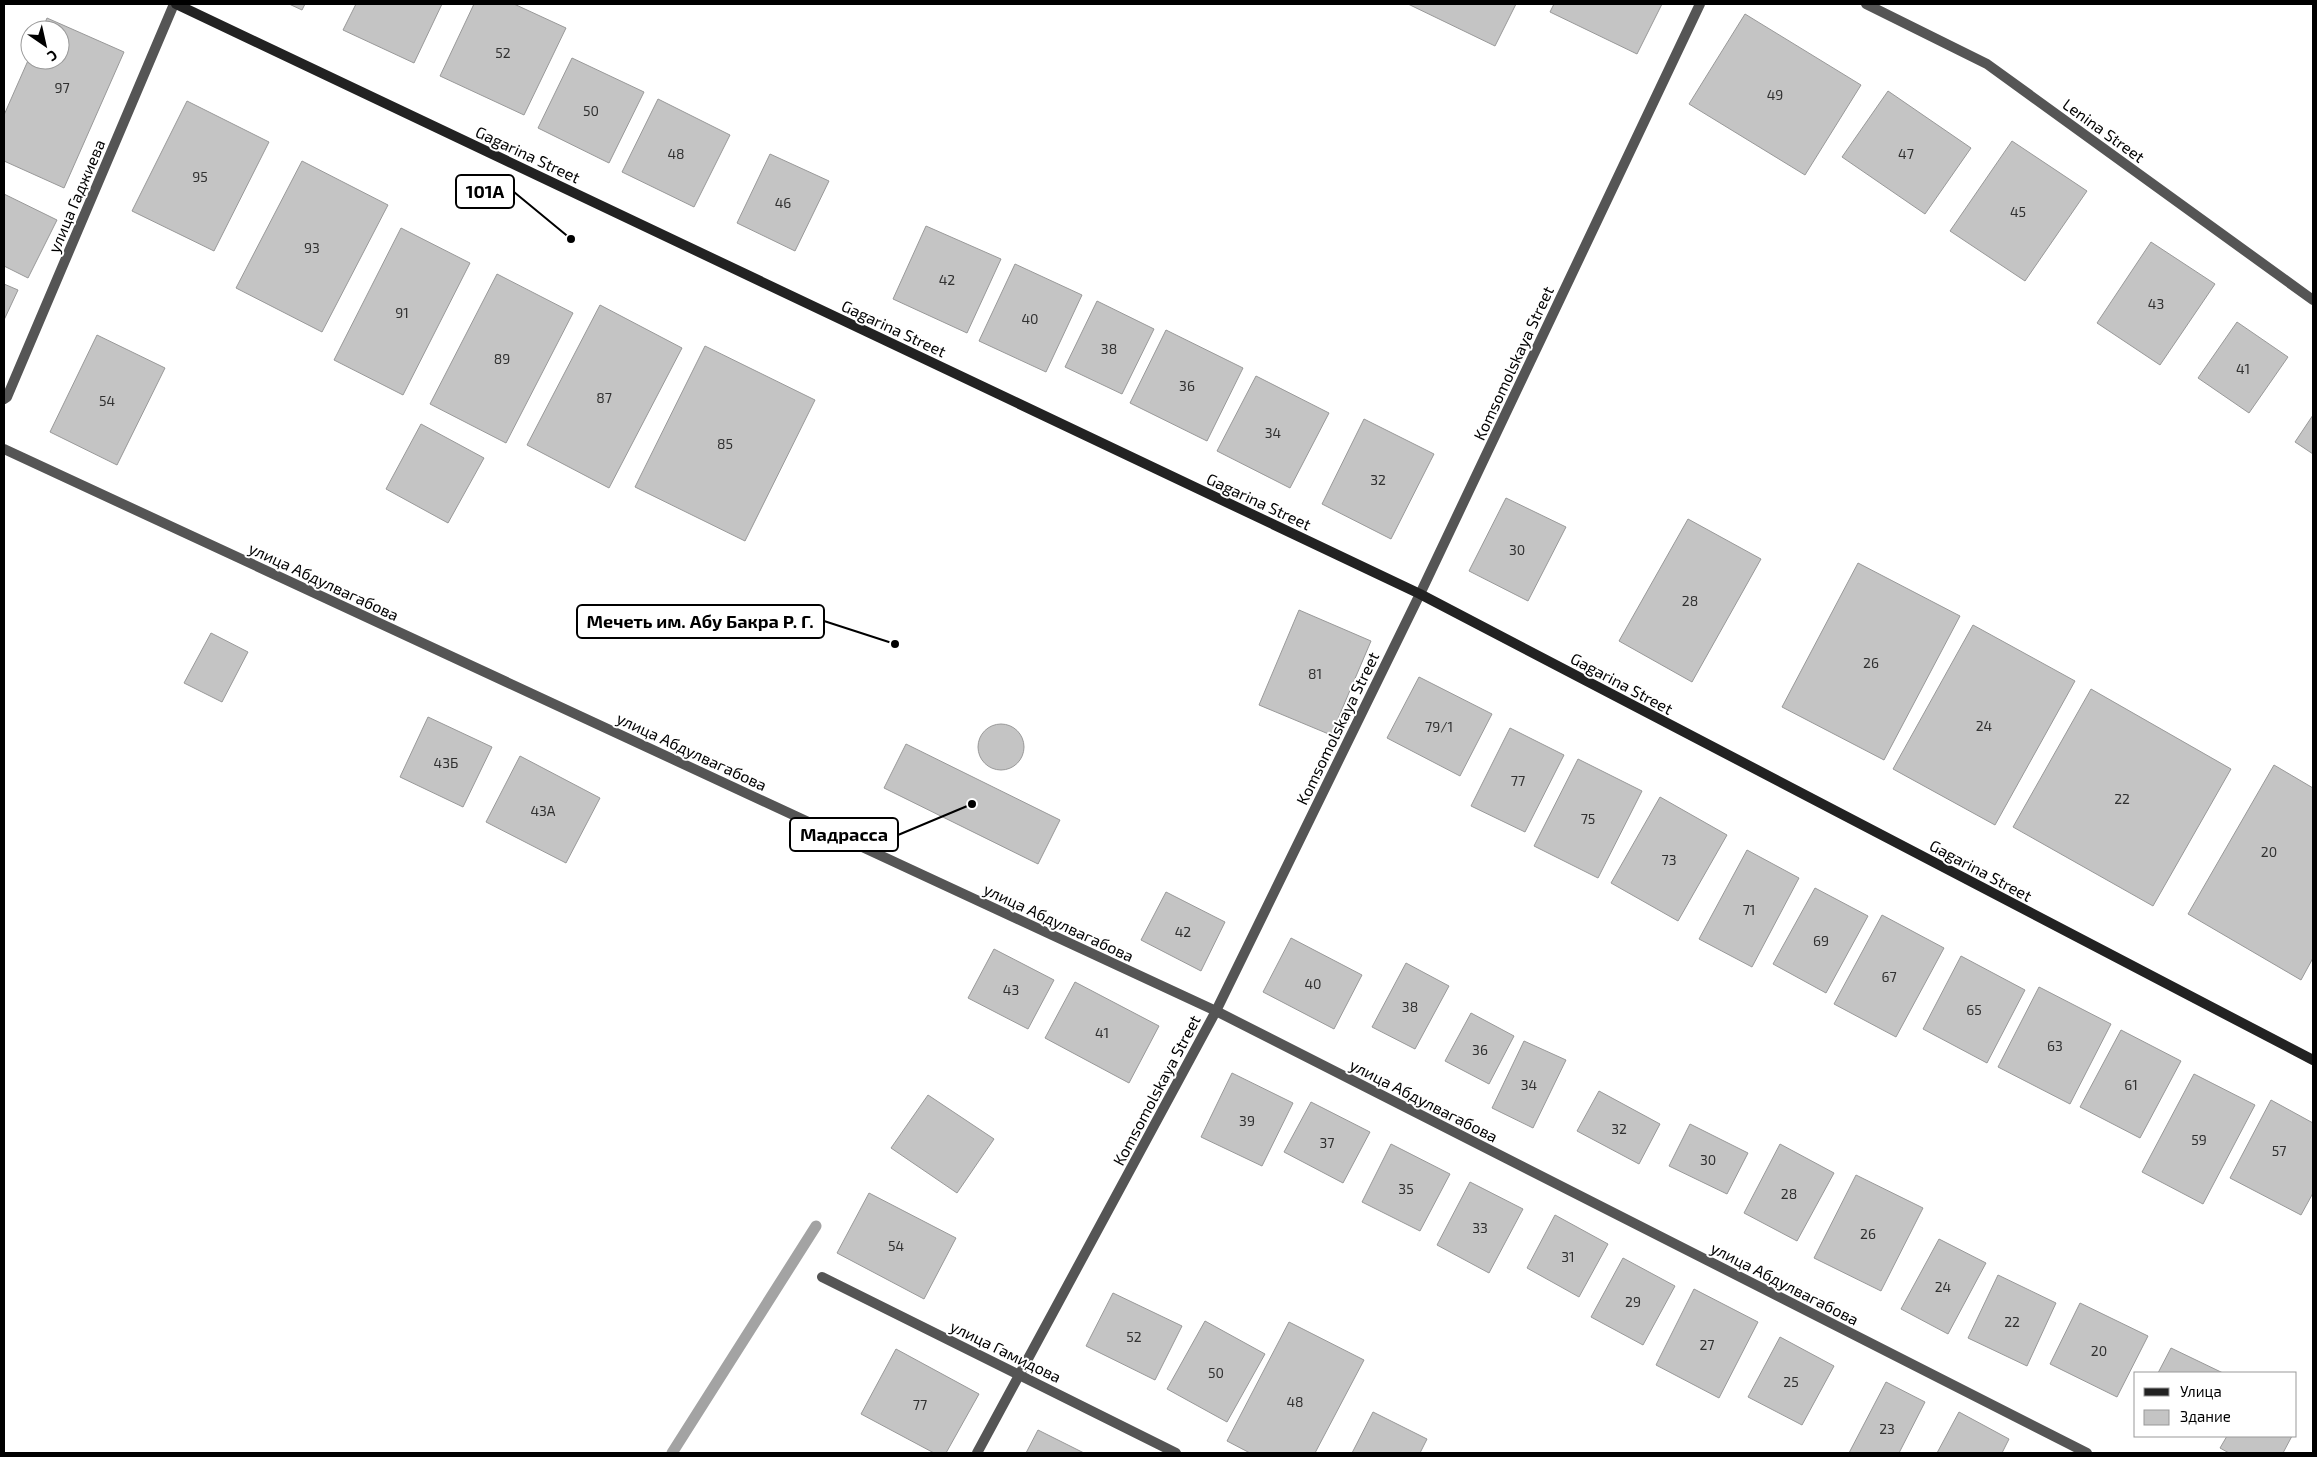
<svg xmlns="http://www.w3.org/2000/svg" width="2317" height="1457" viewBox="0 0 2317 1457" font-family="'Exo 2',sans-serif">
	<rect width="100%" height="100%" fill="#fff"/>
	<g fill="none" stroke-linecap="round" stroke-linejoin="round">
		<path stroke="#a3a3a3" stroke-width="11" d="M672,1453L816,1226"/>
	</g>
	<g fill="#c4c4c4" stroke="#999">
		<path d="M289,4H305L302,10Z"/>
		<path d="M356,4H442L414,63L343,30Z"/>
		<path d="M474,4H514L566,28L524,115L440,76Z"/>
		<path d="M1408,4H1516L1495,46Z"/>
		<path d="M1554,4H1662L1637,54L1550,12Z"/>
		<path d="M1745,14L1861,85L1805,175L1689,104Z"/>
		<path d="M47,18L124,52L64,188L4,161V115L30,56V60H60V30H42Z"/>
		<path d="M572,58L644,92L609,163L538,128Z"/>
		<path d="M1888,91L1971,148L1925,214L1842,157Z"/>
		<path d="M658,99L730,135L694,207L622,172Z"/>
		<path d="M187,101L269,142L214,251L132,211Z"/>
		<path d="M2012,141L2087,191L2025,281L1950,231Z"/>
		<path d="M770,154L829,181L795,251L737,223Z"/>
		<path d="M302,161L388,205L322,332L236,288Z"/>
		<path d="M4,194L57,220L28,278L4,266Z"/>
		<path d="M926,226L1001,259L967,333L893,299Z"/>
		<path d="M401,228L470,263L403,395L334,360Z"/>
		<path d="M2151,242L2215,284L2160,365L2097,323Z"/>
		<path d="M1015,264L1082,295L1046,372L979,341Z"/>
		<path d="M497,274L573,313L506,443L430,404Z"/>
		<path d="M4,284L18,290L4,320Z"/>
		<path d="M1097,301L1154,329L1122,394L1065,367Z"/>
		<path d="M600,305L682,348L609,488L527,445Z"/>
		<path d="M2237,322L2288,357L2249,413L2198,378Z"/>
		<path d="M1166,330L1243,368L1207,441L1130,403Z"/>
		<path d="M97,335L165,368L117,465L50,432Z"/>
		<path d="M705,346L815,400L745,541L635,487Z"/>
		<path d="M1256,376L1329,413L1290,488L1217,451Z"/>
		<path d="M2313,415V454L2295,442Z"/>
		<path d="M1364,419L1434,454L1391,539L1322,504Z"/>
		<path d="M421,424L484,458L448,523L386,489Z"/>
		<path d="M1506,498L1566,527L1528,601L1469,571Z"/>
		<path d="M1688,519L1761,559L1692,682L1619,641Z"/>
		<path d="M1858,563L1960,616L1884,760L1782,707Z"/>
		<path d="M1299,610L1371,641L1331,735L1259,705Z"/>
		<path d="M1973,625L2075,681L1995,825L1893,769Z"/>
		<path d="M211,633L248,652L222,702L184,683Z"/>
		<path d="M1419,677L1492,714L1460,776L1387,738Z"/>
		<path d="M2091,689L2231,769L2153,906L2013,827Z"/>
		<path d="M428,717L492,747L463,807L400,777Z"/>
		<circle cx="1001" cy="747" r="23"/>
		<path d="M1510,728L1564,755L1525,832L1471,806Z"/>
		<path d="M906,744L1060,820L1038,864L884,788Z"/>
		<path d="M520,756L600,798L566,863L486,822Z"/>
		<path d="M1578,759L1642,791L1598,878L1534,846Z"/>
		<path d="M2274,765L2313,788V958L2301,980L2188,914Z"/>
		<path d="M1660,797L1727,835L1678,921L1611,883Z"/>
		<path d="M1747,850L1799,878L1752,967L1699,939Z"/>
		<path d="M1815,888L1868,916L1826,993L1773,964Z"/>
		<path d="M1166,892L1225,922L1201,971L1141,940Z"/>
		<path d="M1882,915L1944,948L1896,1037L1834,1004Z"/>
		<path d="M1291,938L1362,975L1334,1029L1263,992Z"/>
		<path d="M994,949L1054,980L1028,1029L968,998Z"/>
		<path d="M1961,956L2025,990L1987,1063L1923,1029Z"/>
		<path d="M1406,963L1449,986L1415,1049L1372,1027Z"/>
		<path d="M1075,982L1159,1026L1129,1083L1045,1038Z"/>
		<path d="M2039,987L2111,1024L2070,1104L1998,1067Z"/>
		<path d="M1471,1013L1514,1036L1489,1084L1445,1061Z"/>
		<path d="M2121,1030L2181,1061L2140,1138L2080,1107Z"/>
		<path d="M1524,1041L1566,1060L1533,1128L1492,1108Z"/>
		<path d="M1232,1073L1293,1103L1262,1166L1201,1137Z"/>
		<path d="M2194,1074L2255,1105L2203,1204L2142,1172Z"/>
		<path d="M1599,1091L1660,1124L1639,1164L1577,1131Z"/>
		<path d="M928,1095L994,1139L957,1193L891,1148Z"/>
		<path d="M2271,1100L2313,1123V1193L2301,1215L2230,1178Z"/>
		<path d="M1311,1102L1370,1132L1343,1183L1284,1152Z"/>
		<path d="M1690,1124L1748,1153L1727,1194L1669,1166Z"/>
		<path d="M1391,1144L1450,1174L1420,1231L1362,1202Z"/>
		<path d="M1780,1144L1834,1173L1797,1241L1744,1213Z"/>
		<path d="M1856,1175L1923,1208L1881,1291L1814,1258Z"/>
		<path d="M1470,1182L1523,1209L1489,1273L1437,1245Z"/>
		<path d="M869,1193L956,1238L924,1299L837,1253Z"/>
		<path d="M1555,1215L1608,1244L1579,1297L1527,1268Z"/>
		<path d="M1939,1239L1986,1263L1948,1334L1901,1309Z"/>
		<path d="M1623,1258L1675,1286L1643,1345L1591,1317Z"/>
		<path d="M1998,1275L2056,1303L2027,1366L1968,1338Z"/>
		<path d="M1694,1289L1758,1322L1719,1398L1656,1365Z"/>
		<path d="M1113,1293L1182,1326L1155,1380L1086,1346Z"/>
		<path d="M2080,1303L2148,1336L2117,1397L2050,1364Z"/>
		<path d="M1205,1321L1265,1354L1227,1422L1167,1389Z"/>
		<path d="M1289,1322L1364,1360L1315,1453H1250L1227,1441Z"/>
		<path d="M1780,1337L1834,1366L1802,1425L1748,1397Z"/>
		<path d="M2171,1348L2223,1373H2158Z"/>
		<path d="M896,1349L979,1394L946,1453H934L861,1414Z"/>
		<path d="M1886,1382L1925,1402L1899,1453H1849Z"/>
		<path d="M1373,1412L1427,1439L1420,1453H1352Z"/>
		<path d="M1959,1412L2009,1439L2002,1453H1937Z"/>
		<path d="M1038,1430L1084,1453H1026Z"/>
		<path d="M2227,1436H2292L2283,1453H2229L2220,1448Z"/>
	</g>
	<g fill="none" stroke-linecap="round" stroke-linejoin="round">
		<g stroke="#555" stroke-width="10">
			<path d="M1866,4L1987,64L2313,300"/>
			<path d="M4,399L7,397L174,4"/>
			<path d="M4,449L1216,1011L2087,1453"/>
			<path d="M822,1277L1176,1453"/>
			<path d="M977,1453L1216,1011L1420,594L1700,4"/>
		</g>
		<path stroke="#222" stroke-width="10" d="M176,4L1420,594L2313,1060"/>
	</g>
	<g text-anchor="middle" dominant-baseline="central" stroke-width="4" stroke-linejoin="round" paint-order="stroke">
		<g font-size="14" fill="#313131">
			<text x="503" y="52">52</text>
			<text x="62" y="87">97</text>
			<text x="1775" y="94">49</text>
			<text x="591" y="110">50</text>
			<text x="676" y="153">48</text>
			<text x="1906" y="153">47</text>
			<text x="200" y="176">95</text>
			<text x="783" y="202">46</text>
			<text x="2018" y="211">45</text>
			<text x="312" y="247">93</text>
			<text x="947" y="279">42</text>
			<text x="2156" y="303">43</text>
			<text x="402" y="312">91</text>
			<text x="1030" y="318">40</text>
			<text x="1109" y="348">38</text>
			<text x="502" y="358">89</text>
			<text x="2243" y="368">41</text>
			<text x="1187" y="385">36</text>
			<text x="604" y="397">87</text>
			<text x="107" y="400">54</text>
			<text x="1273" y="432">34</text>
			<text x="725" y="443">85</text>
			<text x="1378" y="479">32</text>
			<text x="1517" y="549">30</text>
			<text x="1690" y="600">28</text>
			<text x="1871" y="662">26</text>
			<text x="1315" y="673">81</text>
			<text x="1984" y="725">24</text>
			<text x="1439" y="726">79/1</text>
			<text x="446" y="762">43Б</text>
			<text x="1518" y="780">77</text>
			<text x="2122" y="798">22</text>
			<text x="543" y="810">43А</text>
			<text x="1588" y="818">75</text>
			<text x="2269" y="851">20</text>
			<text x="1669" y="859">73</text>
			<text x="1749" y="909">71</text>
			<text x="1183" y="931">42</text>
			<text x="1821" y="940">69</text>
			<text x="1889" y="976">67</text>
			<text x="1313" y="983">40</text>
			<text x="1011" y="989">43</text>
			<text x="1410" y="1006">38</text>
			<text x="1974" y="1009">65</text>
			<text x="1102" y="1032">41</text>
			<text x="2055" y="1045">63</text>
			<text x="1480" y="1049">36</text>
			<text x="1529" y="1084">34</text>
			<text x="2131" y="1084">61</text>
			<text x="1247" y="1120">39</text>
			<text x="1619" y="1128">32</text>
			<text x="2199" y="1139">59</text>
			<text x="1327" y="1142">37</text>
			<text x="2279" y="1150">57</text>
			<text x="1708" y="1159">30</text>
			<text x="1406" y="1188">35</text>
			<text x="1789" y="1193">28</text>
			<text x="1480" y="1227">33</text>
			<text x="1868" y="1233">26</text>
			<text x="896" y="1245">54</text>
			<text x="1568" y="1256">31</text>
			<text x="1943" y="1286">24</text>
			<text x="1633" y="1301">29</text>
			<text x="2012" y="1321">22</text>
			<text x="1134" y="1336">52</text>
			<text x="1707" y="1344">27</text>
			<text x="2099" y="1350">20</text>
			<text x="1216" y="1372">50</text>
			<text x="1791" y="1381">25</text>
			<text x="1295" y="1401">48</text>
			<text x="920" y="1404">77</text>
			<text x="1887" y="1428">23</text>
		</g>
		<g font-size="16" fill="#000" stroke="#fff">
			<text transform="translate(2104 130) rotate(36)">Lenina Street</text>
			<text transform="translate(528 154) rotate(25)">Gagarina Street</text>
			<text transform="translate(76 196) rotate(-67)">улица Гаджиева</text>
			<text transform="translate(894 328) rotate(25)">Gagarina Street</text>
			<text transform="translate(1513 363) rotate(-65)">Komsomolskaya Street</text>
			<text transform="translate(1259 501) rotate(25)">Gagarina Street</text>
			<text transform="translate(324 581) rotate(25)">улица Абдулвагабова</text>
			<text transform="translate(1622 683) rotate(28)">Gagarina Street</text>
			<text transform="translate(1337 728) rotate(-64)">Komsomolskaya Street</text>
			<text transform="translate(692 751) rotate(25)">улица Абдулвагабова</text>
			<text transform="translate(1981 870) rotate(28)">Gagarina Street</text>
			<text transform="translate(1059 922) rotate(25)">улица Абдулвагабова</text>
			<text transform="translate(1156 1090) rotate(-62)">Komsomolskaya Street</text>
			<text transform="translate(1424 1100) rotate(27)">улица Абдулвагабова</text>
			<text transform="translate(1785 1283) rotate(27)">улица Абдулвагабова</text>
			<text transform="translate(1006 1351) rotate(26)">улица Гамидова</text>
		</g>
	</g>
	<path fill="none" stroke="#000" stroke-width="2" d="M571 239L514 192M895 644L824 621M972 804L898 835"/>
	<g fill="#000" stroke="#fff" stroke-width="2">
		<circle cx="571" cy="239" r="5"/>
		<circle cx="895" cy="644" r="5"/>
		<circle cx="972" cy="804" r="5"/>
	</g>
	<g fill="#fff" stroke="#000" stroke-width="2">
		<rect x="456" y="175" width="58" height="33" rx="5"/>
		<rect x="577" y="605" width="247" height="33" rx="5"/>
		<rect x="790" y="818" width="108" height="33" rx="5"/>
	</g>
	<g font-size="18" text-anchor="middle" font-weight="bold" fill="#000">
		<text x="485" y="198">101А</text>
		<text x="700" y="628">Мечеть им. Абу Бакра Р. Г.</text>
		<text x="844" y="841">Мадрасса</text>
	</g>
	<rect width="2317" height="1457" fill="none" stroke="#000000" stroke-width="10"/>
	<rect x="2134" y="1372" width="162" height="65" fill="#ffffff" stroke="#999999"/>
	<rect x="2144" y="1388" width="25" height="8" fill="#222222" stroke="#999999"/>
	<text x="2180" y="1397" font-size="15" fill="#000000">Улица</text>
	<rect x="2144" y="1410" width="25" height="15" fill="#c4c4c4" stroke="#999999"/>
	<text x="2180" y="1422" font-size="15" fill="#000000">Здание</text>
	<g transform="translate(45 45) rotate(146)"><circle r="24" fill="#ffffff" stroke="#999999"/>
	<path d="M0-4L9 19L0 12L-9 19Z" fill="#000000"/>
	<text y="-8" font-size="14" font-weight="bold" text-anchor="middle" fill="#000000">С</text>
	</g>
</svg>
